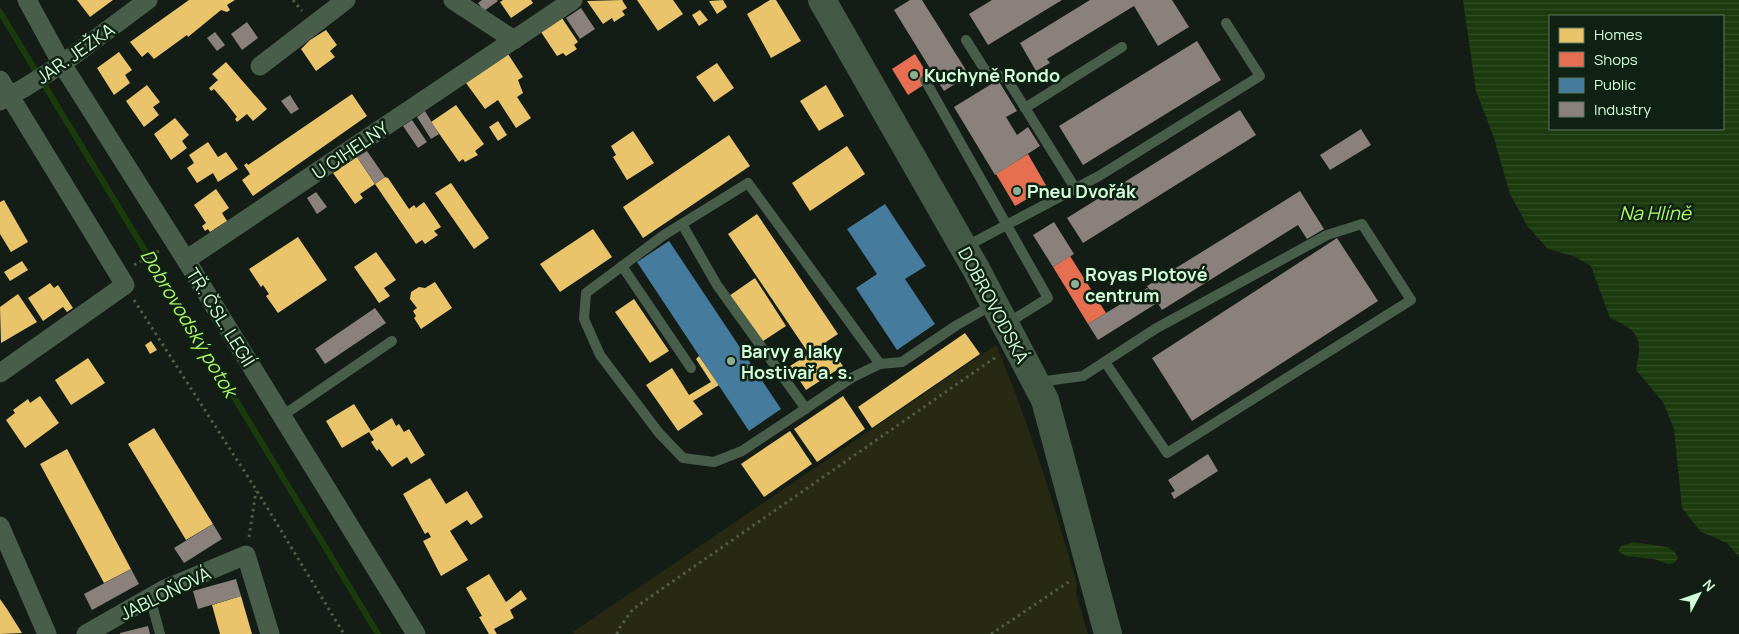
<svg xmlns="http://www.w3.org/2000/svg" width="1739" height="634" viewBox="0 0 1739 634" font-family="Manrope,sans-serif">
	<defs>
		<pattern id="water-rules" width="6" height="5" patternUnits="userSpaceOnUse" patternTransform="scale(1.25)"><rect width="6" height="5" fill="#1b3a0d"/><path d="M0 2.5h6" fill="none" stroke="#304e24"/></pattern>
	</defs>
	<rect width="100%" height="100%" fill="#131d15"/>
	<path fill="#282912" d="M996,345C1029,423 1054,503 1077,585L1076,593L1088,634H574L573,632Z"/>
	<g fill="url(#water-rules)" fill-rule="evenodd">
		<path d="M1463,0H1739V557L1727,543L1701,532L1682,508L1674,429L1663,402L1636,370C1643,338 1639,331 1610,318L1591,266L1573,256L1548,249L1528,227L1510,194L1493,135L1476,91ZM1723,16V129H1550V16Z"/>
		<path d="M1633,542L1667,547L1675,552L1678,558L1674,563L1668,564L1654,559L1626,556L1618,551L1621,546Z"/>
	</g>
	<g fill="#e9c46a">
		<path d="M77,0H113L90,17Z"/>
		<path d="M189,0H235L227,5L230,10L227,12L221,10L188,37L187,35L154,59L148,52L142,57L130,42Z"/>
		<path d="M503,0H531L533,3L511,18L500,2Z"/>
		<path d="M622,0L627,8L622,11L625,15L614,22L612,18L603,24L587,1Z"/>
		<path d="M637,0H673L683,14L658,31Z"/>
		<path d="M723,0L727,7L717,14L709,1Z"/>
		<path d="M770,0H776L801,41L771,58L747,14Z"/>
		<path d="M700,10L708,20L699,26L692,15Z"/>
		<path d="M562,18L578,42L574,45L577,49L566,56L563,53L557,56L541,32Z"/>
		<path d="M326,30L337,45L330,51L335,57L316,71L301,49L310,40Z"/>
		<path d="M119,52L132,70L125,75L130,83L114,95L97,68Z"/>
		<path d="M508,54L523,77L518,80L523,93L517,97L531,118L516,128L498,100L485,109L466,83Z"/>
		<path d="M226,62L267,109L253,121L247,114L237,122L235,119L237,117L227,104L214,89L211,91L209,88L218,80L212,74Z"/>
		<path d="M717,63L734,88L714,102L696,77Z"/>
		<path d="M147,85L160,102L153,107L159,115L144,127L126,101Z"/>
		<path d="M826,85L844,116L819,131L800,101Z"/>
		<path d="M352,94L367,116L253,196L242,180L250,174L244,165L247,163L248,165Z"/>
		<path d="M456,105L484,144L475,151L478,155L465,162L463,159L459,162L431,122Z"/>
		<path d="M175,118L189,135L182,141L187,148L171,160L154,134Z"/>
		<path d="M498,121L507,135L498,141L489,127Z"/>
		<path d="M633,131L654,163L627,180L613,157L616,155L611,146Z"/>
		<path d="M729,135L750,166L643,238L623,207Z"/>
		<path d="M208,142L218,157L226,152L238,169L218,182L213,173L197,183L187,168L194,163L189,155Z"/>
		<path d="M847,146L865,174L810,211L792,183Z"/>
		<path d="M357,157L375,184L360,194L363,198L355,204L333,173Z"/>
		<path d="M385,177L388,178L409,209L414,205L416,208L424,202L441,227L434,231L438,235L425,244L422,240L416,244L375,184Z"/>
		<path d="M451,183L489,238L474,249L435,193Z"/>
		<path d="M216,189L229,208L222,213L227,221L210,232L208,229L205,231L202,226L206,223L194,205Z"/>
		<path d="M4,200L28,242L11,252L0,234V202Z"/>
		<path d="M757,214L838,334L826,342L843,366L806,390L790,366L809,354L728,234Z"/>
		<path d="M593,229L612,257L560,292L540,264Z"/>
		<path d="M298,237L327,280L278,313L266,296L269,294L263,285L261,287L249,269Z"/>
		<path d="M376,252L396,280L384,288L390,296L379,303L354,267Z"/>
		<path d="M22,261L28,270L10,281L4,272Z"/>
		<path d="M755,278L786,326L760,343L729,296Z"/>
		<path d="M435,282L452,308L421,329L414,318L416,316L413,311L417,308L410,299L411,292L419,287L425,288Z"/>
		<path d="M50,283L54,288L58,285L73,308L67,312L63,307L43,321L28,298Z"/>
		<path d="M18,294L37,322L1,343L0,307Z"/>
		<path d="M634,299L669,351L650,363L615,312Z"/>
		<path d="M965,333L980,354L872,428L858,407Z"/>
		<path d="M151,341L157,350L150,354L145,345Z"/>
		<path d="M699,356L719,385L693,401L703,414L678,431L646,385L672,368L689,395L711,382L696,359Z"/>
		<path d="M88,358L105,383L71,405L55,380Z"/>
		<path d="M40,396L59,423L25,448L6,420L15,413L13,410L28,399L30,403Z"/>
		<path d="M843,396L865,429L817,462L794,429Z"/>
		<path d="M354,404L371,431L392,418L396,426L399,424L404,432L409,429L425,455L411,464L407,457L392,467L379,449L377,451L371,442L374,440L369,432L342,448L326,421Z"/>
		<path d="M154,428L213,524L186,540L128,444Z"/>
		<path d="M790,431L812,464L764,497L741,464Z"/>
		<path d="M67,449L131,569L104,583L40,464Z"/>
		<path d="M430,478L446,504L467,491L483,517L471,525L467,520L450,531L468,560L441,576L423,541L431,537L428,532L425,534L403,494Z"/>
		<path d="M489,574L506,602L521,590L527,599L510,610L514,618L494,629L497,634H489L479,617L482,616L466,588Z"/>
		<path d="M241,596L252,634H220L212,605Z"/>
		<path d="M0,599L7,609L22,633L0,634Z"/>
	</g>
	<g fill="#e76f51">
		<path d="M915,54L931,80L908,95L892,69Z"/>
		<path d="M1028,154L1047,187L1015,206L996,174Z"/>
		<path d="M1070,256L1106,313L1088,324L1053,267Z"/>
	</g>
	<g fill="#457b9d">
		<path d="M885,204L926,266L905,279L935,324L897,350L856,288L877,274L847,229Z"/>
		<path d="M669,241L781,409L749,431L637,262Z"/>
	</g>
	<g fill="#8a817c">
		<path d="M482,0H497L498,1L484,11L478,3Z"/>
		<path d="M910,0H922L969,75L944,91L894,10Z"/>
		<path d="M992,0H1062L988,45L969,14Z"/>
		<path d="M1090,0H1172L1189,27L1158,46L1134,6L1047,59L1050,63L1036,71L1020,43Z"/>
		<path d="M581,8L595,29L580,39L566,18Z"/>
		<path d="M247,22L258,38L242,50L231,34Z"/>
		<path d="M215,32L225,45L217,51L207,38Z"/>
		<path d="M1197,41L1221,80L1083,165L1059,126Z"/>
		<path d="M998,80L1017,111L1006,117L1017,135L1028,127L1040,146L995,175L954,107Z"/>
		<path d="M290,95L299,109L291,114L281,101Z"/>
		<path d="M1240,110L1256,135L1083,243L1067,218Z"/>
		<path d="M425,111L439,134L431,139L417,117Z"/>
		<path d="M412,120L427,142L418,148L403,126Z"/>
		<path d="M1361,129L1371,145L1330,170L1320,155Z"/>
		<path d="M367,151L385,177L375,184L357,157Z"/>
		<path d="M1300,191L1324,229L1307,239L1298,225L1162,310L1147,286Z"/>
		<path d="M316,192L327,207L317,214L307,198Z"/>
		<path d="M1054,222L1074,254L1053,267L1033,235Z"/>
		<path d="M1337,238L1378,301L1192,421L1152,358Z"/>
		<path d="M1147,288L1157,303L1098,340L1088,324Z"/>
		<path d="M375,308L386,323L325,364L315,349Z"/>
		<path d="M1208,454L1218,471L1174,499L1171,493L1175,491L1168,480Z"/>
		<path d="M213,524L222,539L184,563L174,548Z"/>
		<path d="M131,569L139,584L92,610L84,594Z"/>
		<path d="M236,579L241,596L198,609L193,591Z"/>
		<path d="M148,626L150,634H120V633Z"/>
	</g>
	<g fill="none" stroke-linecap="round" stroke-linejoin="round">
		<path stroke="#1b3a0d" stroke-width="6" d="M0,12L378,634"/>
		<g stroke="#4f5d45" stroke-width="3" stroke-dasharray="2.5 4" stroke-linecap="butt">
			<path d="M293,0L302,11"/>
			<path d="M134,265L159,251"/>
			<path d="M134,300L257,491L344,634"/>
			<path d="M249,537L256,491"/>
			<path d="M617,634L618,630L633,609L996,357"/>
			<path d="M991,634L1070,581"/>
		</g>
		<g stroke="#485e4a" stroke-width="10">
			<path d="M966,40L985,70L1007,79L1075,188"/>
			<path d="M925,80L1048,298L1006,324"/>
			<path d="M1025,108L1122,47"/>
			<path d="M682,224L717,285L806,409"/>
			<path d="M965,247L1099,176L1260,76L1226,23"/>
			<path d="M622,266L691,368"/>
			<path d="M880,364L853,377L742,451L714,462L683,458L659,433L600,355L584,319L586,293L664,235L748,183L880,364L902,362L957,325L994,304"/>
			<path d="M1038,382L1083,376L1155,329L1327,235L1362,224L1411,300L1167,453L1105,362"/>
			<path d="M282,416L392,341"/>
			<path d="M150,597L160,634"/>
		</g>
		<g stroke="#485e4a" stroke-width="19">
			<path d="M27,0L62,64L186,260L416,634"/>
			<path d="M453,0L514,40"/>
			<path d="M260,66L346,0"/>
			<path d="M0,80L125,285L0,373"/>
			<path d="M0,101L24,88L62,64L148,0"/>
			<path d="M186,260L573,0"/>
			<path d="M0,526L47,634"/>
			<path d="M86,634L165,589L246,555L270,634"/>
		</g>
		<path stroke="#435845" stroke-width="28" d="M822,0L976,269L1045,400L1108,634"/>
	</g>
	<g fill="#8faf94" stroke="#0f2113" stroke-width="2">
		<circle cx="914" cy="75" r="5"/>
		<circle cx="1017" cy="191" r="5"/>
		<circle cx="1075" cy="284" r="5"/>
		<circle cx="731" cy="361" r="5"/>
	</g>
	<g text-anchor="middle" dominant-baseline="central" stroke-width="5" stroke-linejoin="round" paint-order="stroke">
		<g font-size="18" fill="#d2fdd8" stroke="#0f2113">
			<text transform="translate(75 53) rotate(-35)">JAR. JEŽKA</text>
			<text transform="translate(350 150) rotate(-34)">U CIHELNY</text>
			<text transform="translate(994 305) rotate(62)">DOBROVODSKÁ</text>
			<text transform="translate(221 317) rotate(58)">TŘ. ČSL. LEGIÍ</text>
			<text transform="translate(165 593) rotate(-26)">JABLOŇOVÁ</text>
		</g>
		<g font-size="18" font-weight="bold" fill="#d2fdd8" stroke="#0f2113" text-anchor="start">
			<text x="924" y="75">Kuchyně Rondo</text>
			<text x="1027" y="191">Pneu Dvořák</text>
			<text x="1085" y="274">Royas Plotové<tspan x="1085" dy="21">centrum</tspan></text>
			<text x="741" y="351">Barvy a laky<tspan x="741" dy="21">Hostivař a. s.</tspan></text>
		</g>
		<g font-size="19" font-style="italic" fill="#aef765" stroke="#0f2113">
			<text x="1655" y="213">Na Hlíně</text>
			<text transform="translate(189 323) rotate(59)">Dobrovodský potok</text>
		</g>
	</g>
	<rect x="1549" y="15" width="175" height="115" fill="#0f2113" stroke="#5d7962"/>
	<rect x="1559" y="28" width="25" height="15" fill="#e9c46a" stroke="#5d7962"/>
	<text x="1594" y="40" font-size="15" fill="#d2fdd8">Homes</text>
	<rect x="1559" y="52" width="25" height="15" fill="#e76f51" stroke="#5d7962"/>
	<text x="1594" y="65" font-size="15" fill="#d2fdd8">Shops</text>
	<rect x="1559" y="78" width="25" height="15" fill="#457b9d" stroke="#5d7962"/>
	<text x="1594" y="90" font-size="15" fill="#d2fdd8">Public</text>
	<rect x="1559" y="102" width="25" height="15" fill="#8a817c" stroke="#5d7962"/>
	<text x="1594" y="115" font-size="15" fill="#d2fdd8">Industry</text>
	<g transform="translate(1699 594) rotate(49)" stroke="#0f2113" stroke-width="4" paint-order="stroke">
	<path d="M0-4L9 19L0 12L-9 19Z" fill="#d2fdd8"/>
	<text y="-8" font-size="14" font-weight="bold" text-anchor="middle" fill="#d2fdd8">N</text>
	</g>
</svg>
